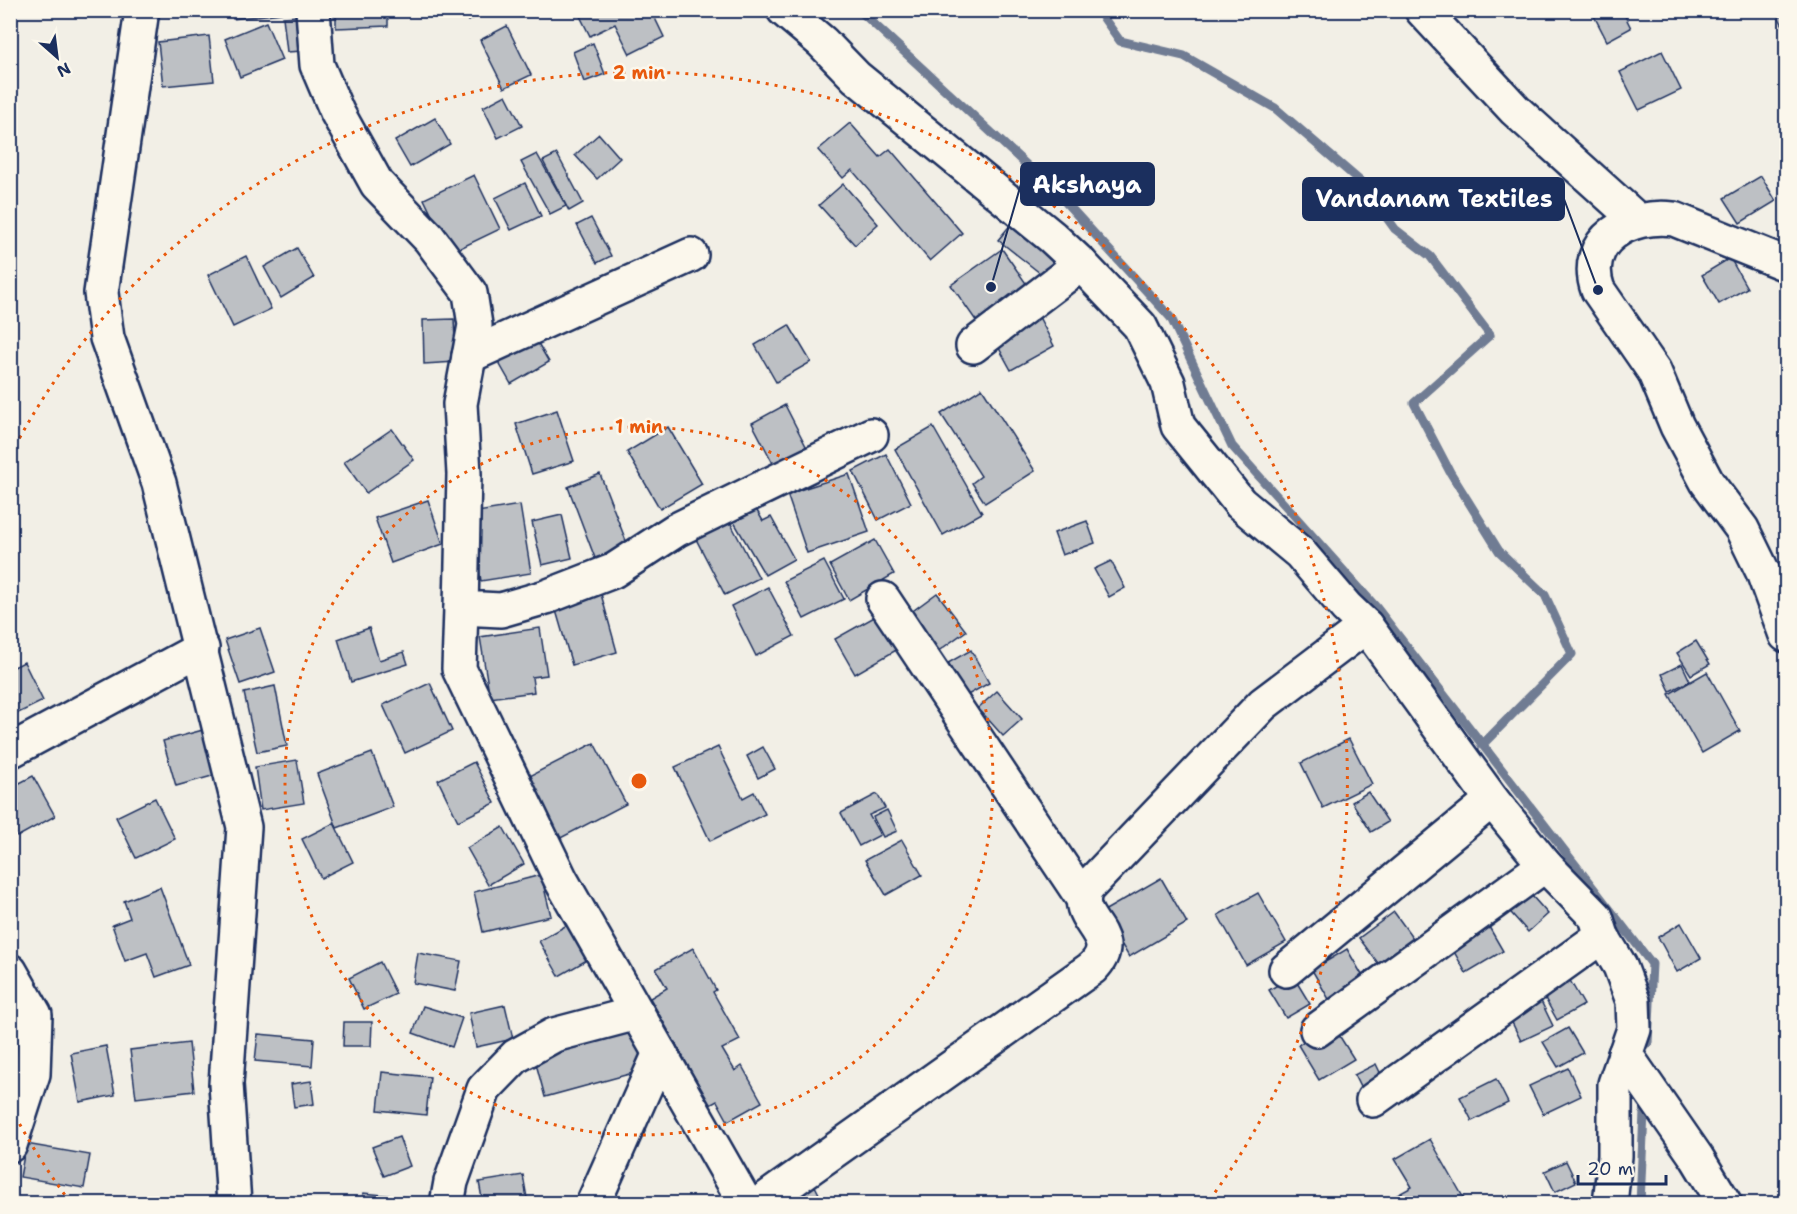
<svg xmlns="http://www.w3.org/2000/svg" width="1797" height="1214" viewBox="0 0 1797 1214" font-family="'Shantell Sans',sans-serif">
	<rect width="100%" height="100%" fill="#f2efe6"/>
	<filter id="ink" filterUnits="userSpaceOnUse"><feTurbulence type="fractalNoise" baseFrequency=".0167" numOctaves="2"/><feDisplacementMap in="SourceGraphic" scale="12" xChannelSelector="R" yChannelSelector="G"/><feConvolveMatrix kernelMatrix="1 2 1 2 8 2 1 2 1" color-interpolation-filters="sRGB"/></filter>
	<g filter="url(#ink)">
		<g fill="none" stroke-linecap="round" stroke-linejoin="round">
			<g stroke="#707b93" stroke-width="9">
				<path d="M859,10L1059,195L1171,318L1232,446L1376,607L1652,964L1648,1043"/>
				<path d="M1098,10L1120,41L1184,56L1275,108L1361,182L1395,229L1430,256L1490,335L1414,403L1450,472L1499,551L1545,595L1572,654L1482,745"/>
				<path d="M1640,1204L1644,1112"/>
			</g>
		</g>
		<g fill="#bdc0c4" stroke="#1b2f5e" stroke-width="1.5">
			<path d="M232,10H281V13L233,19Z"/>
			<path d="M336,10H388V26L336,28Z"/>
			<path d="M463,10H478L480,15L468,21Z"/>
			<path d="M577,10H651L664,37L630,54L615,24L590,36Z"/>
			<path d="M1591,10H1622L1631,28L1607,41Z"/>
			<path d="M1786,13V31L1779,18Z"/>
			<path d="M299,16L303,51L287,52L283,17Z"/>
			<path d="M266,22L282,60L240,77L225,39Z"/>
			<path d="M507,26L531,75L504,88L480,40Z"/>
			<path d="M209,36L214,81L163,86L158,42Z"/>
			<path d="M593,43L605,74L584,82L573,52Z"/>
			<path d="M1662,51L1681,90L1639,110L1620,72Z"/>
			<path d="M506,95L522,126L498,138L483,107Z"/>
			<path d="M435,118L450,144L410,167L395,141Z"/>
			<path d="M850,123L880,157L890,149L962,233L930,261L852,170L843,178L818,150Z"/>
			<path d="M599,134L620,158L597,179L575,155Z"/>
			<path d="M537,154L566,206L550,214L521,162Z"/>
			<path d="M557,154L583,203L569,211L543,161Z"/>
			<path d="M474,175L500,229L450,253L424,199Z"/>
			<path d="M1761,176L1776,201L1740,223L1724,198Z"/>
			<path d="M525,183L541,216L511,230L495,198Z"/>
			<path d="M843,184L878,224L855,245L819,205Z"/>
			<path d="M591,218L611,256L597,263L577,225Z"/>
			<path d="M1012,223L1059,261L1045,277L998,240Z"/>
			<path d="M297,248L314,278L281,298L264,267Z"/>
			<path d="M1002,249L1030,289L979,325L951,285Z"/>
			<path d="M246,256L271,309L233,327L208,275Z"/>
			<path d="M1730,258L1747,288L1719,304L1702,275Z"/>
			<path d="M1038,315L1054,346L1011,370L994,339Z"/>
			<path d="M454,319L456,362L424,364L423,320Z"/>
			<path d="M789,325L811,362L776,382L755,345Z"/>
			<path d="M532,333L549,362L511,384L495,356Z"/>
			<path d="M982,388L1035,471L985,503L972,483L981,476L941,414Z"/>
			<path d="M785,405L809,452L776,469L752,423Z"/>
			<path d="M557,410L574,461L532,474L516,424Z"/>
			<path d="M668,427L702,484L660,509L627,452Z"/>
			<path d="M933,427L982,513L943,535L895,449Z"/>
			<path d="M392,429L414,460L366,493L344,462Z"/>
			<path d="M886,454L911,503L878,520L853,471Z"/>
			<path d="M600,474L628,546L595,558L568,487Z"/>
			<path d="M849,474L869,532L807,553L787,494Z"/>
			<path d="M428,500L443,544L391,563L375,518Z"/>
			<path d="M753,504L763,521L771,517L794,559L765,575L731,517Z"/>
			<path d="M520,505L531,573L481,581L471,513Z"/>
			<path d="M562,515L572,558L542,565L532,522Z"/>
			<path d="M1087,521L1095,543L1062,555L1054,533Z"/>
			<path d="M730,522L759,578L725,595L696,539Z"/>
			<path d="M875,540L894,574L849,600L830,565Z"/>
			<path d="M824,561L844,599L804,619L784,581Z"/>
			<path d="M1111,561L1125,588L1109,597L1094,569Z"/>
			<path d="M768,587L794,636L756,656L731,606Z"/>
			<path d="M937,593L966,631L930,657L902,619Z"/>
			<path d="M601,594L617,652L572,665L555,607Z"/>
			<path d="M885,611L905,645L855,674L835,639Z"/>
			<path d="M260,628L275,672L240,684L225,640Z"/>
			<path d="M369,628L379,660L404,652L408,664L351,682L338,639Z"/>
			<path d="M540,628L547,675L532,677L534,692L490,698L480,637Z"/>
			<path d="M1696,641L1710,664L1691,675L1677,653Z"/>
			<path d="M971,650L989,683L966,696L948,663Z"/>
			<path d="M24,662L43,701L10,717V669Z"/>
			<path d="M1682,664L1690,681L1670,691L1662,674Z"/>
			<path d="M1707,672L1740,731L1702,753L1669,694Z"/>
			<path d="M430,683L452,731L405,753L383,705Z"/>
			<path d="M275,686L287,746L257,752L244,693Z"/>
			<path d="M997,691L1022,719L1003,736L978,708Z"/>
			<path d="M210,728L223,773L176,786L163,741Z"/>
			<path d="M1349,739L1372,784L1323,808L1301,763Z"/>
			<path d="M594,743L626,804L553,842L522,780Z"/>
			<path d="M718,747L743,798L754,792L765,814L710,841L675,767Z"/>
			<path d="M763,747L775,769L758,778L747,756Z"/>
			<path d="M372,753L393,807L337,828L317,774Z"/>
			<path d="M297,760L304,803L261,810L255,767Z"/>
			<path d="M474,762L495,803L458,821L438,780Z"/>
			<path d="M33,776L55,816L17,837L10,826V788Z"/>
			<path d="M1368,792L1388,822L1371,832L1352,802Z"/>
			<path d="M877,794L885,808L869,815L880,835L859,846L841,813Z"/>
			<path d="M155,798L175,839L136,858L116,817Z"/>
			<path d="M887,810L897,831L883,837L873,817Z"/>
			<path d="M334,823L353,862L321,878L302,839Z"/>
			<path d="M503,827L524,864L488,885L467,848Z"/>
			<path d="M902,840L922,875L886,895L865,860Z"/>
			<path d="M541,875L551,916L483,932L474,892Z"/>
			<path d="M1161,878L1187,923L1129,957L1113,930L1097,915Z"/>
			<path d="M160,887L189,965L156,977L147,953L125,961L112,925L130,918L124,901Z"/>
			<path d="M1524,887L1548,914L1528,932L1504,905Z"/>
			<path d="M1258,893L1286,942L1246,965L1218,915Z"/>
			<path d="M1394,912L1418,945L1384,971L1359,938Z"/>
			<path d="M1485,920L1503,951L1466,973L1448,941Z"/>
			<path d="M574,921L594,956L559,976L539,941Z"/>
			<path d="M1681,923L1701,958L1677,972L1658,937Z"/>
			<path d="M693,948L716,990L713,992L740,1040L722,1049L735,1071L742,1066L762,1102L728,1121L717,1101L710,1105L650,998L667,988L656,969Z"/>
			<path d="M1347,949L1369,987L1334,1008L1312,970Z"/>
			<path d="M418,953L461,961L455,991L413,983Z"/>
			<path d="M380,962L396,994L364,1009L349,978Z"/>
			<path d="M1293,976L1310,1004L1286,1018L1269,990Z"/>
			<path d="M1568,977L1584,1005L1557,1020L1541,991Z"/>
			<path d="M1539,997L1553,1026L1521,1041L1507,1012Z"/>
			<path d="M505,1005L513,1039L476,1047L469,1013Z"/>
			<path d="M423,1006L462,1018L452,1047L413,1033Z"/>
			<path d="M344,1022H372L371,1046H343Z"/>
			<path d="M1332,1024L1354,1059L1319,1080L1298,1045Z"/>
			<path d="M645,1027L655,1067L545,1097L531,1045Z"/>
			<path d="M1568,1028L1583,1053L1558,1067L1543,1042Z"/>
			<path d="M258,1034L314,1039L312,1066L255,1061Z"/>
			<path d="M189,1043L194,1091L136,1098L130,1050Z"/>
			<path d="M106,1046L115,1095L80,1102L71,1053Z"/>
			<path d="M1376,1064L1388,1089L1366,1099L1354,1075Z"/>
			<path d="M1568,1068L1581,1096L1543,1114L1529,1086Z"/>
			<path d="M382,1072L430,1077L426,1115L378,1110Z"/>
			<path d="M1496,1079L1508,1103L1472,1121L1460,1097Z"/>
			<path d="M311,1081L314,1104L294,1107L291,1084Z"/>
			<path d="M399,1137L410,1166L384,1176L372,1147Z"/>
			<path d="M1430,1139L1467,1204H1390L1388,1200L1412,1187L1395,1159Z"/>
			<path d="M26,1144L90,1155L84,1188L20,1177Z"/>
			<path d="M1566,1161L1576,1182L1555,1192L1545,1171Z"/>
			<path d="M523,1175L528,1204H483L479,1182Z"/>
			<path d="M813,1182L824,1204H771Z"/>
			<path d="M363,1193L425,1199V1204H361Z"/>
		</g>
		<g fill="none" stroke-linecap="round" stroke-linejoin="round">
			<defs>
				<g id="minor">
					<path d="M142,10L101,293L107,338L159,483L244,827L226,1084L234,1204"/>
					<path d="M313,10L317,65L337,112L377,184L429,238L470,293L475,325L460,404L464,474L461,608L501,610L546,597L613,571L676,530L871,435"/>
					<path d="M784,10L822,42L856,77L1052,237L1081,264L1140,326L1168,383L1178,426L1240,503L1300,553L1346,607L1366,626L1492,800L1545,865L1596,917L1602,936L1620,966L1633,1001L1634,1029L1615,1084V1156L1610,1204"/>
					<path d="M1422,10L1515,110L1637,220"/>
					<path d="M1786,264L1674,219C1630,213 1580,240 1598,290L1654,371L1677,426L1707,482L1742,529L1763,572L1786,635"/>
					<path d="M973,346L1081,264"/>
					<path d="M469,356L691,255"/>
					<path d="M883,599L1082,897"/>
					<path d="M461,608L459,669L561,880L746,1204"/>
					<path d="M10,751L202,648"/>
					<path d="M1286,970L1492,800"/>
					<path d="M10,971L35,1015L33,1074L10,1145"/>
					<path d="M1317,1030L1545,865"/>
					<path d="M1625,1054L1697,1158L1725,1204"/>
					<path d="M1373,1100L1602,936"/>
					<path d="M447,1204L451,1182L484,1089L516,1056L554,1035L637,1013"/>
					<path d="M593,1204L660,1053"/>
					<path d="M759,1204L1092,968C1126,934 1069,921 1087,888L1263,704L1366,626"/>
				</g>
			</defs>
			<use href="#minor" stroke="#1b2f5e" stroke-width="38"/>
			<use href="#minor" stroke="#fbf7ec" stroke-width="33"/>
		</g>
	</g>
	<g fill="none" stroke="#e8590c" stroke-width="3" stroke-dasharray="3 6">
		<circle cx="639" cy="781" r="354"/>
		<path d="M70 1202A708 708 0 0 1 11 1108M11 454A708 708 0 1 1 1208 1202"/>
	</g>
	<circle cx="639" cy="781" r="9" fill="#e8590c" stroke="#fbf7ec" stroke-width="3"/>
	<g font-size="18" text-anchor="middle" font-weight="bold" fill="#e8590c" stroke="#fbf7ec" stroke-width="5" stroke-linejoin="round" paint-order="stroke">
		<text x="639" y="79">2 min</text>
		<text x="639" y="433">1 min</text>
	</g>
	<path fill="none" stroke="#1b2f5e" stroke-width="2" d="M991 287L1021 184M1598 290L1564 199"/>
	<g fill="#1b2f5e" stroke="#fbf7ec" stroke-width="2">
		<circle cx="991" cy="287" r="6"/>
		<circle cx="1598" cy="290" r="6"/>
	</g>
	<g fill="#1b2f5e" stroke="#1b2f5e" stroke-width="2">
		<rect x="1021" y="163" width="133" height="42" rx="6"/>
		<rect x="1303" y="178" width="261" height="42" rx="6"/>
	</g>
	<g font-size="24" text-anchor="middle" font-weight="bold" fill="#fff">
		<text x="1087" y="193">Akshaya</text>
		<text x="1434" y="207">Vandanam Textiles</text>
	</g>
	<rect width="1797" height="1214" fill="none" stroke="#fbf7ec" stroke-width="36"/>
	<rect x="18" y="18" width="1761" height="1178" fill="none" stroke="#1b2f5e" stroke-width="2" filter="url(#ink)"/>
	<g transform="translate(57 57) rotate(152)" stroke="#fbf7ec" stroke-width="4.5" paint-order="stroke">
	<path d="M0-4.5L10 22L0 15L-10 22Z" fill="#1b2f5e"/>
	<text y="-9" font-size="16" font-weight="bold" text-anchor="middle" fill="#1b2f5e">N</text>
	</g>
	<path d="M1578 1175v9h88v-9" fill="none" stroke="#1b2f5e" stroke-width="3"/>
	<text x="1587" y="1175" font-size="18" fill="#1b2f5e" stroke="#fbf7ec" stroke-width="4.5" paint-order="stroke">20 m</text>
</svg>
